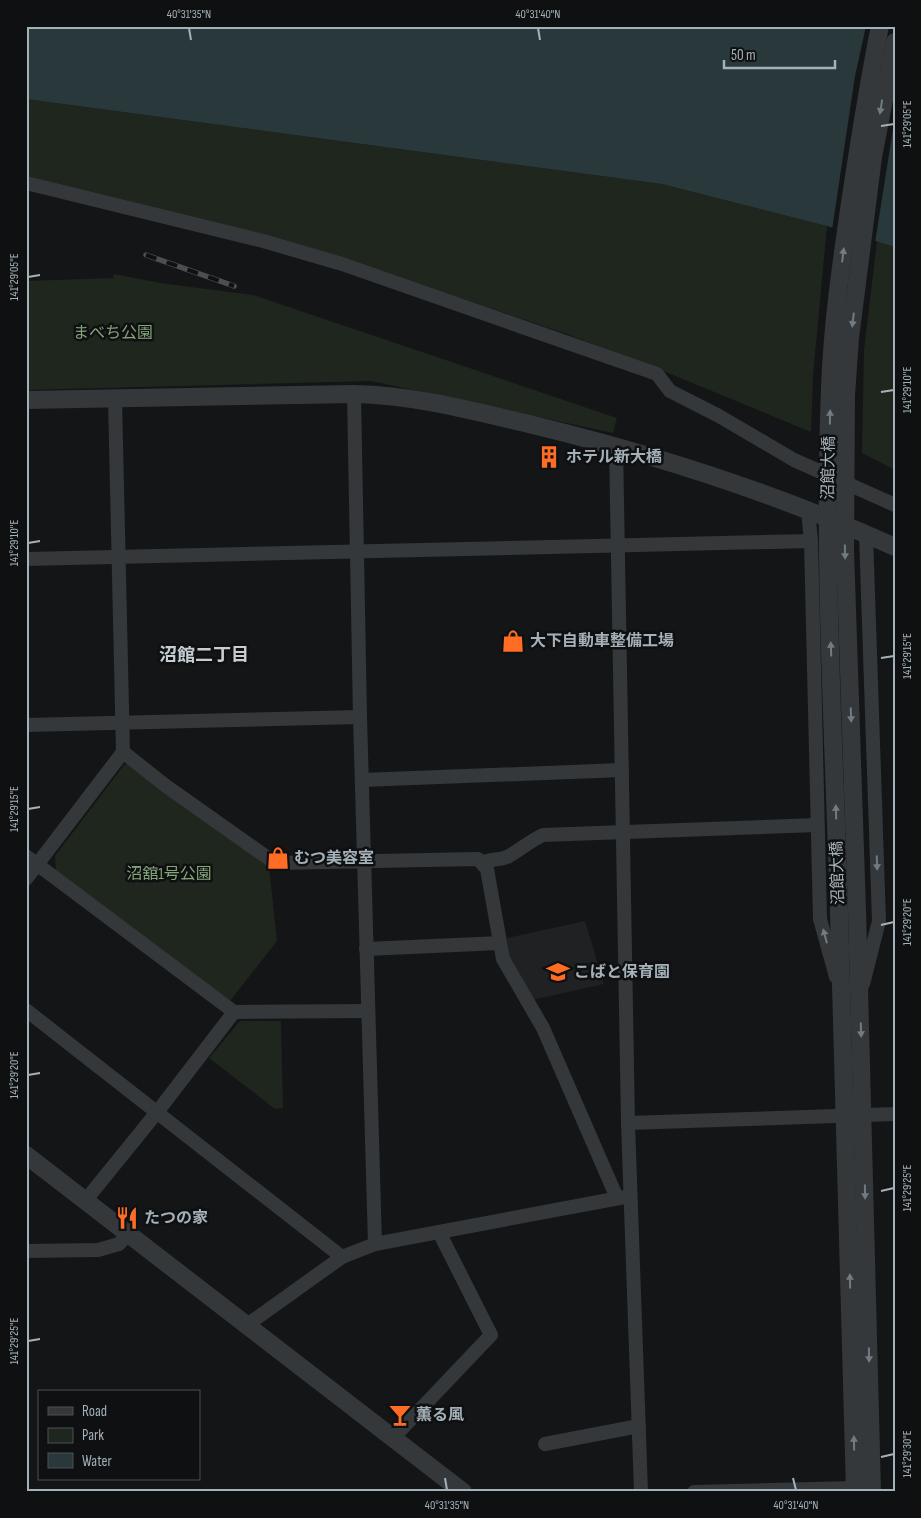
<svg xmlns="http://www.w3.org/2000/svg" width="921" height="1518" viewBox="0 0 921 1518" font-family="'Sofia Sans Condensed','Noto Sans JP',sans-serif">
	<rect width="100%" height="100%" fill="#141516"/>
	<path fill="#202123" d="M585,921L604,984L532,1000L509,960L507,938Z"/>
	<g fill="#1f261e">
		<path d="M26,99L662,184L827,226L813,376L811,432L673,375L564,333L344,259L26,177Z"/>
		<path d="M877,241L895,247V470L862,453L864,350Z"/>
		<path d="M114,274L160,283L253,295L617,418L613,433L371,381L26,390V281L113,278Z"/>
		<path d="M131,763L269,867L277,941L230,1001L56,872L55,856L124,765Z"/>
		<path d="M240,1021H281L283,1108L275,1109L209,1058Z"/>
	</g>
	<path fill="#29393b" d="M26,26H895V247L827,226L662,184L26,99Z"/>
	<path fill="#141516" d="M866,26H895V116L875,243L832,230L855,76Z"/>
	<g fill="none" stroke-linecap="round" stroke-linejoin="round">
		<g stroke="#34383b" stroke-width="14">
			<path d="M26,183L263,241L342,264L657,374L670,391L719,416L794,460L895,505"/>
			<path d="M354,394L360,717L375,1244"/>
			<path d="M616,445L628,1123L641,1492"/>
			<path d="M808,511L811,541L820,919L836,977"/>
			<path d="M26,559L811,541"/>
			<path d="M26,725L360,717"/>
			<path d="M123,752L166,786L275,863L478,859L487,869L503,959L543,1028L617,1198"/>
			<path d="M362,780L622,770"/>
			<path d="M26,856L234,1012"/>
			<path d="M482,863C490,858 501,861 509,856C521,849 530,841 543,835L817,825"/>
			<path d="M26,879L123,752L115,399"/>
			<path d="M366,949L500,943"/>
			<path d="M863,984L879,921L866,534"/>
			<path d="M26,1010L342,1257"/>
			<path d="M628,1123L895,1114"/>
			<path d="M85,1201L158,1111L234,1012L367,1011"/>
			<path d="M26,1251L98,1250L119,1244L128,1234"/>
			<path d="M247,1325L342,1257L375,1244L625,1197"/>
			<path d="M394,1437L491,1335L439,1232"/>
			<path d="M545,1444L639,1426"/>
			<path d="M694,1492L855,1488"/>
		</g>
		<g stroke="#34383b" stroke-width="18">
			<path d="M26,400L354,394C414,395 474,411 533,425C657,455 778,494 895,547"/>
			<path d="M857,911L872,1492"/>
			<path d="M839,913L855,1492"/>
			<path d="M26,1155L463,1492"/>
		</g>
		<defs>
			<path id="rail" d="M146,255L234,286"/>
		</defs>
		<use href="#rail" stroke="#494f52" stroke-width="5.5"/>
		<use href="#rail" stroke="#0f1011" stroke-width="4" stroke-dasharray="11" stroke-linecap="butt"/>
		<g stroke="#34383b" stroke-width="18">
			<path d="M857,911L845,550L846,395L850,338L873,157L895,42"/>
			<path d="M839,913C834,739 823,564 830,389C832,327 841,265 850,203C859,143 868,85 880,26"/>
		</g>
	</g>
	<defs><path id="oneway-solid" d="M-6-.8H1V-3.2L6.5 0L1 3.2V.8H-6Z" transform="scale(1.25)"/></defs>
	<g fill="#727b80">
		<use href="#oneway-solid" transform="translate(881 107) rotate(99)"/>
		<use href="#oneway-solid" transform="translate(843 255) rotate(-83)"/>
		<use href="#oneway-solid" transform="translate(853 320) rotate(97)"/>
		<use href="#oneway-solid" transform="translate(830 417) rotate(-89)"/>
		<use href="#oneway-solid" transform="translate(845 552) rotate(89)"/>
		<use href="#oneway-solid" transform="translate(831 649) rotate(-92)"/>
		<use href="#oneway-solid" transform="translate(851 715) rotate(88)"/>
		<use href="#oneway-solid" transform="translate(836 812) rotate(-92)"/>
		<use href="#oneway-solid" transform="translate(877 863) rotate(88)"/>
		<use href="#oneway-solid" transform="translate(825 936) rotate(-105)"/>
		<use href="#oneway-solid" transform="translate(861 1030) rotate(88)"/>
		<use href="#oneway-solid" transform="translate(865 1192) rotate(89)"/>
		<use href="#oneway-solid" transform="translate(850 1281) rotate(-91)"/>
		<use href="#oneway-solid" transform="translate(869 1355) rotate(89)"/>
		<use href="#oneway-solid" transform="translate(854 1443) rotate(-91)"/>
	</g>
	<path fill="none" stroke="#a4b1b8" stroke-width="2" d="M189,28L191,40M538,28L540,40M881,126L894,124M28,277L40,275M881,392L894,390M28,543L40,541M881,658L894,656M28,809L40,807M881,925L894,922M28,1075L40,1073M881,1191L894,1188M28,1341L40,1339M881,1457L894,1454M445,1478L447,1490M793,1478L796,1490"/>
	<defs>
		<symbol id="building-bare" viewBox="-9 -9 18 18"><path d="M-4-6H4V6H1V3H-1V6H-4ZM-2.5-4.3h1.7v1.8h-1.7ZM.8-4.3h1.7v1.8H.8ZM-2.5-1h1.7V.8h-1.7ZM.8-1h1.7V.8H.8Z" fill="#ff6c23" stroke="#0f1011" stroke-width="2.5" paint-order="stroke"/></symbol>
		<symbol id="shop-bare" viewBox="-9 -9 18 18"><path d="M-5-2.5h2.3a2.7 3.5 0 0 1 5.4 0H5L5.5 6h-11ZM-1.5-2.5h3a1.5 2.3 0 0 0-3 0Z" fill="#ff6c23" stroke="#0f1011" stroke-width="2.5" paint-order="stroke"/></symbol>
		<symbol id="school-bare" viewBox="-9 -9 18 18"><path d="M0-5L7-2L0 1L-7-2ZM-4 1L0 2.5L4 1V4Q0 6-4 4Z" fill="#ff6c23" stroke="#0f1011" stroke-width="2.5" paint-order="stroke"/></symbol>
		<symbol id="restaurant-bare" viewBox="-9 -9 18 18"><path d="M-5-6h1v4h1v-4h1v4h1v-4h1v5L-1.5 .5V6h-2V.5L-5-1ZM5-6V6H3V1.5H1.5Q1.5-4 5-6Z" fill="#ff6c23" stroke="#0f1011" stroke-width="2.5" paint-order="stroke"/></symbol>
		<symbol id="bar-bare" viewBox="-9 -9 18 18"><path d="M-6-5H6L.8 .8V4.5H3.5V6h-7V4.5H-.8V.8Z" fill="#ff6c23" stroke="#0f1011" stroke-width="2.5" paint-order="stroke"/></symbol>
	</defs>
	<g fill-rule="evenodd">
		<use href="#building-bare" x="533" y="441" width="32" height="32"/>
		<use href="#shop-bare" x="497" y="625" width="32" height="32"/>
		<use href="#shop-bare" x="262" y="842" width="32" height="32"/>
		<use href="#school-bare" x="542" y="956" width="32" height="32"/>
		<use href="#restaurant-bare" x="111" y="1202" width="32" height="32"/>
		<use href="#bar-bare" x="384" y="1399" width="32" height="32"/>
	</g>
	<g text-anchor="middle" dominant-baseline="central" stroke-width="5" stroke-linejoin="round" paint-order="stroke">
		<g font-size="16" fill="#85a579" stroke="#0f1011">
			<text x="113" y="333">まべち公園</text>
			<text x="169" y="874">沼舘1号公園</text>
		</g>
		<g font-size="16" font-weight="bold" fill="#a4b1b8" stroke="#0f1011" text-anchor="start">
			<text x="566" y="457">ホテル新大橋</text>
			<text x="530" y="641">大下自動車整備工場</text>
			<text x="294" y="858">むつ美容室</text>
			<text x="574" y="972">こばと保育園</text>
			<text x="144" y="1218">たつの家</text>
			<text x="416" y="1415">薫る風</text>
		</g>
		<g font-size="16" fill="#a4b1b8" stroke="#0f1011">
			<text transform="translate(829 468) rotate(-89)">沼館大橋</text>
			<text transform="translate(838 873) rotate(-92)">沼館大橋</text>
		</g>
		<g font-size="18" font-weight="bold" fill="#c6ced3" stroke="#0f1011">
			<text x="204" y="655">沼館二丁目</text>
		</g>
	</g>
	<rect width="921" height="1518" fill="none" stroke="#0f1011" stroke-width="55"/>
	<rect x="38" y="1390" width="162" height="90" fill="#0f1011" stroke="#4b5054"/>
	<rect x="48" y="1407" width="25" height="8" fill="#34383b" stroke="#4b5054"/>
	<text x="82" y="1416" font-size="15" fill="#a4b1b8">Road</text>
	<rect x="48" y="1428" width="25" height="15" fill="#1f261e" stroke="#4b5054"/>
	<text x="82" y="1440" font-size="15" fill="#a4b1b8">Park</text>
	<rect x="48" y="1453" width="25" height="15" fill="#29393b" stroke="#4b5054"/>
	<text x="82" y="1466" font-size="15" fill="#a4b1b8">Water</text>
	<path d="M724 60v8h111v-8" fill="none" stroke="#a4b1b8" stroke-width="2.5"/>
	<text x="731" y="60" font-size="15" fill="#a4b1b8" stroke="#0f1011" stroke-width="4" paint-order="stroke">50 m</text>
	<rect x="28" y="28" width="866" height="1462" fill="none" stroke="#a4b1b8" stroke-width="2"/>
	<g font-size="12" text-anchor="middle" fill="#a4b1b8">
		<text x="189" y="18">40°31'35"N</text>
		<text x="538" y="18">40°31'40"N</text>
		<text transform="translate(907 124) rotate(-90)" y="4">141°29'05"E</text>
		<text transform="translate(14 277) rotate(-90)" y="4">141°29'05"E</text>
		<text transform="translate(907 390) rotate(-90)" y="4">141°29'10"E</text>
		<text transform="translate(14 543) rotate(-90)" y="4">141°29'10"E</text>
		<text transform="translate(907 656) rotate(-90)" y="4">141°29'15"E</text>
		<text transform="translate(14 809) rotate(-90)" y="4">141°29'15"E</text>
		<text transform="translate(907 922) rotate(-90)" y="4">141°29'20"E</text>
		<text transform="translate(14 1075) rotate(-90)" y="4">141°29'20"E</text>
		<text transform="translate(907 1188) rotate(-90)" y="4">141°29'25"E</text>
		<text transform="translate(14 1341) rotate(-90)" y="4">141°29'25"E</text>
		<text transform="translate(907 1454) rotate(-90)" y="4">141°29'30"E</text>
		<text x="447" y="1509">40°31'35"N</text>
		<text x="796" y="1509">40°31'40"N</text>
	</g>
</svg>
